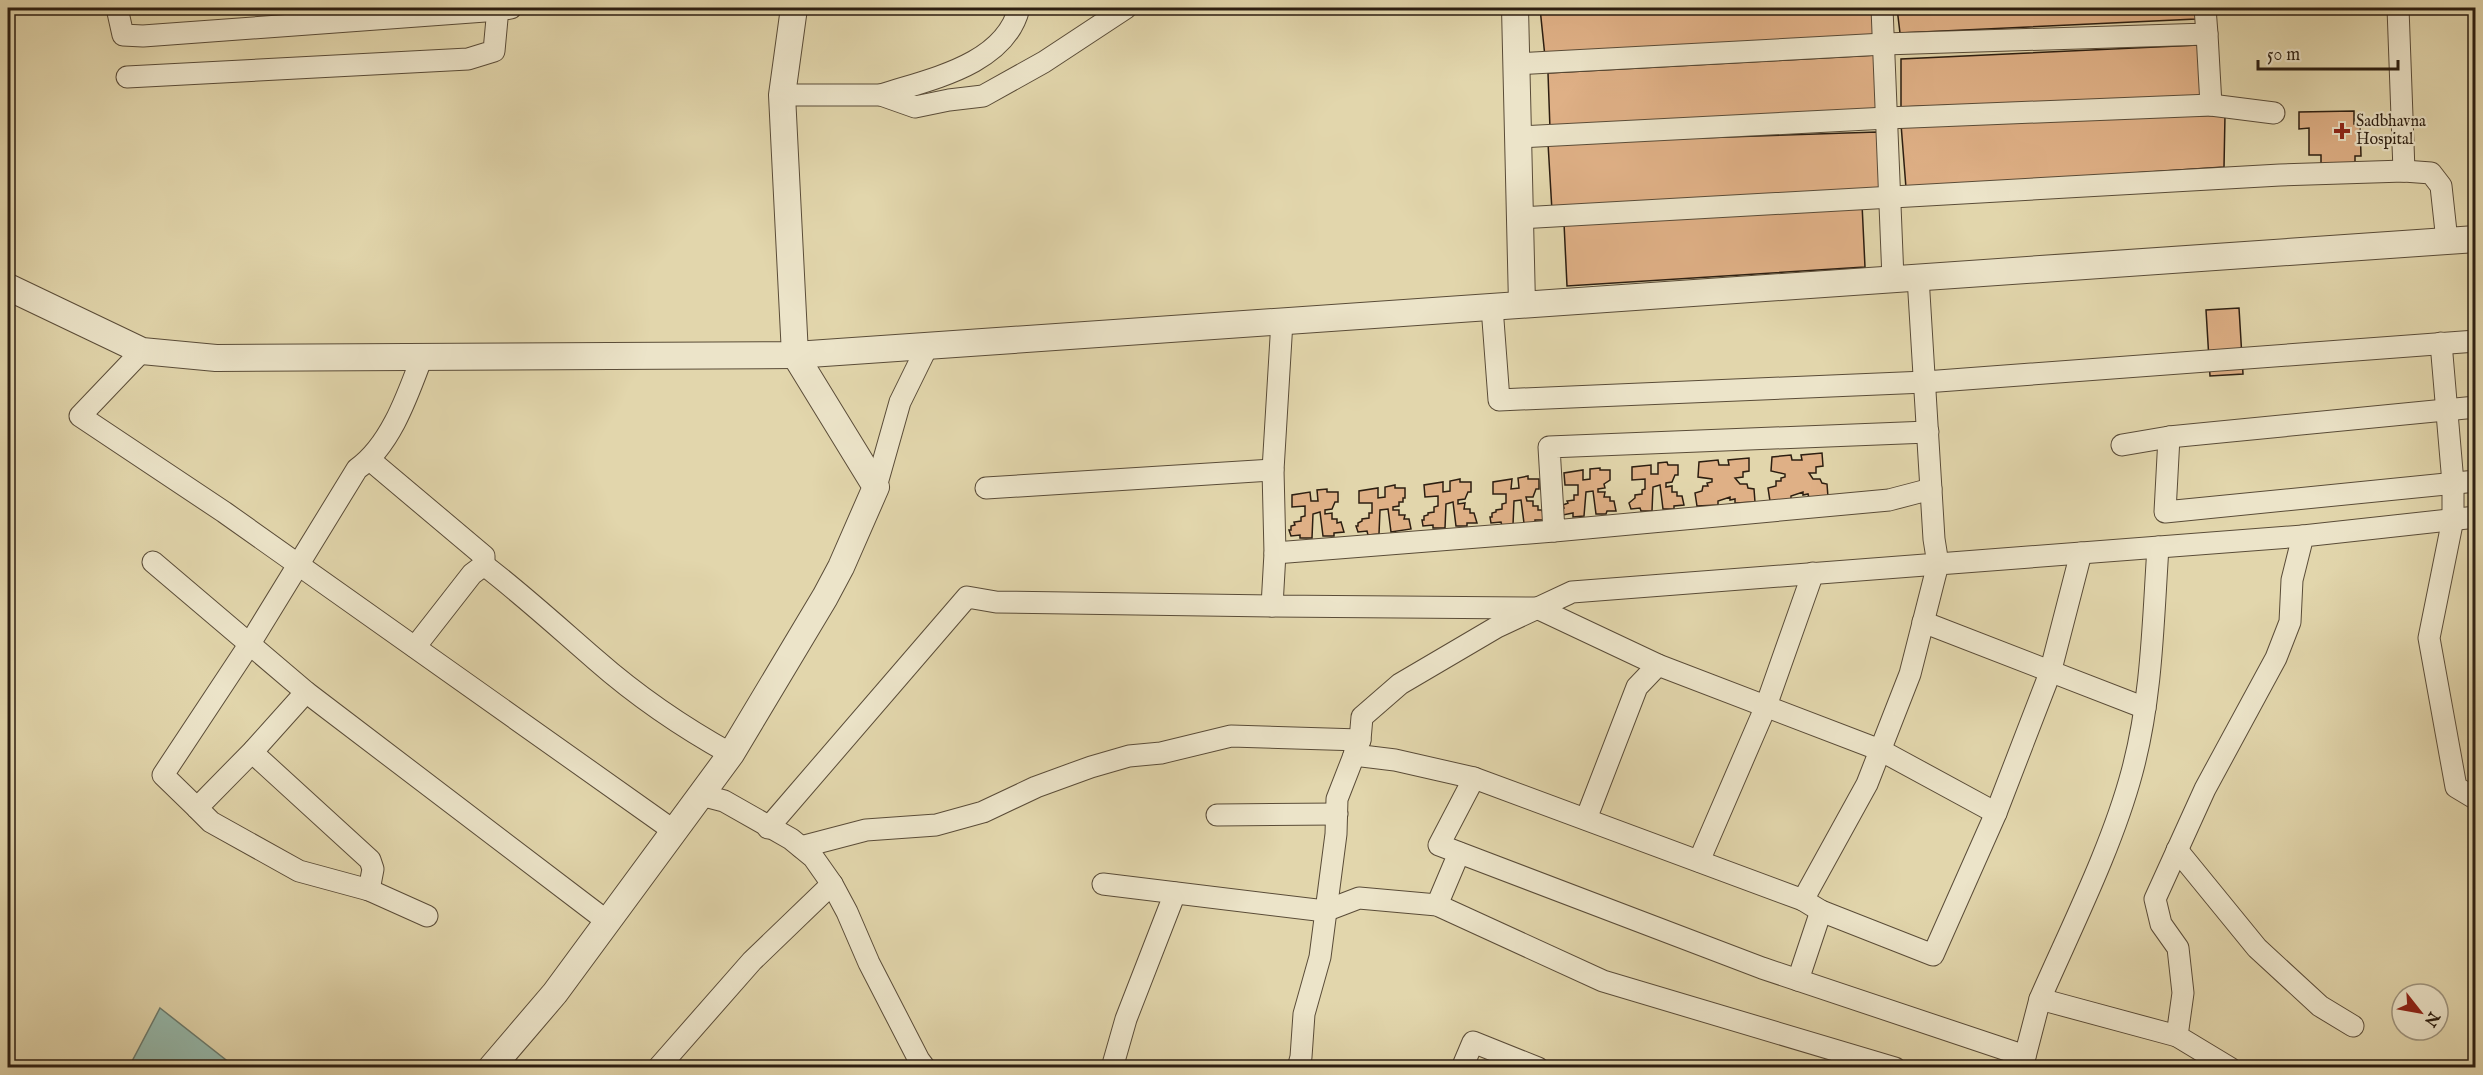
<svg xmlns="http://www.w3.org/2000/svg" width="2483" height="1075" viewBox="0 0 2483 1075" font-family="'IM FELL English',serif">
	<rect width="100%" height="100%" fill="#e2d6ac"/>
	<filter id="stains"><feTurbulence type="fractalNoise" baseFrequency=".00333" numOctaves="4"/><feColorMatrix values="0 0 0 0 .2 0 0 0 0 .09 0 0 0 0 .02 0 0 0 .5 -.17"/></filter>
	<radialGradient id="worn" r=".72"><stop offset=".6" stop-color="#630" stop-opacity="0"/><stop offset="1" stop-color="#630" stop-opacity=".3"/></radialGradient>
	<path fill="#95b9ac" stroke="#6b7b6e" stroke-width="1.5" d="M160,1008L235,1067H129Z"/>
	<g fill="#dfb086" stroke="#2c1e11" stroke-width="1.5">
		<path d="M1540,8H1873L1874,41L1545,57Z"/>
		<path d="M1897,8H2195L2196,19L1900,33Z"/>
		<path d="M2199,45L2200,97L1901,107V59Z"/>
		<path d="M1876,55L1878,110L1550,129L1548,73Z"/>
		<path d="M2354,111V124H2360L2361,156H2355V168L2321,169V155H2309V128L2299,129V112Z"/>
		<path d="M2225,115L2224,167L1906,188L1901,124Z"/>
		<path d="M1877,132L1881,195L1552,211L1548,143Z"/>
		<path d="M1862,204L1865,267L1567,286L1564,223Z"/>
		<path d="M2239,308L2243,374L2210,376L2206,310Z"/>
		<path d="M1822,453L1823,466L1816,467V473H1809L1813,479H1820L1822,483L1827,484L1828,497L1809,498L1808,494L1803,495V492L1791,496V500L1770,501L1768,488L1776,486V481H1781V478L1785,477V474L1771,471L1772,457L1791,455L1792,460H1802L1801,455Z"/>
		<path d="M1749,458V471L1743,472V477L1735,478L1740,484H1747L1748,488L1754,489L1755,502L1735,503V499L1730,500V497L1718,501V505L1697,506L1695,493L1702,491L1703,486H1708L1707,483L1712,482V479L1698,477L1699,462L1718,460L1719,465H1729L1728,460Z"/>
		<path d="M1667,462L1668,465H1678V475H1675L1672,482L1666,483V487L1672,486V492H1677V496H1682L1684,505L1674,506V509H1663L1660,485L1653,487L1652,511H1641L1640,508L1631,509L1629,503L1635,498V495L1642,494V490L1645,489V479L1632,480V467L1651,465V474H1658V463Z"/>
		<path d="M1600,468V470H1610V480L1604,484L1605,488L1598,489V492H1605L1604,497H1610V501H1614L1616,511H1607L1606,514H1596L1593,491L1586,492L1584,516L1573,517V513L1563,515L1561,508H1564L1563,505L1568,503L1567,501L1574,500V495H1578V485H1565L1564,473L1583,470V480L1590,479V469Z"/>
		<path d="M1528,476V479H1539V489H1536L1533,497H1526L1527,501H1533V506H1538V510H1542L1545,520H1535V523H1524L1521,500L1514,501L1513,525L1502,526L1501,522L1491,523L1490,517H1492V513L1496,512V510L1502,509V504L1506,503V494H1493V482L1512,479L1511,489L1519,488L1518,478Z"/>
		<path d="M1460,479V482H1471V492H1468L1465,499L1458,500V504L1465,503L1464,509H1470V513H1474L1477,523H1467V526H1456L1453,502L1446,504L1445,528H1433V525L1423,526L1422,520H1424V516L1428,515V513L1434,512V507L1438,506V496L1425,497L1424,485L1443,482V492L1450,491V481Z"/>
		<path d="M1395,485V488H1405V498H1403V502H1399V506L1393,507V510H1399V515H1405L1404,519H1409L1411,529L1391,532L1388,509L1380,510L1379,534L1368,535L1367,531L1358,532L1356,526H1358V523L1362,521V519L1369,518V513H1372V503H1359V491L1378,488V498L1385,497V487Z"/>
		<path d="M1327,489V492H1338V502H1335L1332,509L1325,510V514L1332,513V519H1337V523L1341,522L1344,532L1334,533V536H1323L1320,512L1313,514L1312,538H1300V535L1291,536L1289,530H1291V526L1295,525L1294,522L1301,521V517L1305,516V506L1292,507V495L1310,492L1311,501H1318L1317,490Z"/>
	</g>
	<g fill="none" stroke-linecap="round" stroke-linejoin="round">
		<defs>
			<g id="minor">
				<path d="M117,8L123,35L143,36L499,10L511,8"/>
				<path d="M1882,8L1893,279"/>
				<path d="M2398,8L2404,171"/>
				<path d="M1516,64L1884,44L2207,34L2205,8"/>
				<path d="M127,77L468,59L494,51L498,8"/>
				<path d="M782,95H881L915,107L949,100L983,96L1044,62L1126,8"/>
				<path d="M881,95C930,79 1005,65 1019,8"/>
				<path d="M2211,105L2274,113"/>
				<path d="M1519,137L1887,118L2211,105L2207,34"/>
				<path d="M1520,218L2280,175L2404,171L2431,173L2441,186L2447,241"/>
				<path d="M1492,307L1499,400L1925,382L2476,341"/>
				<path d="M1282,321L1273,470L1275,553L1272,606L1537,608L1658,665L1880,750L1996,813"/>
				<path d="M2441,343L2453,483V519L2429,638L2456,787L2476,799"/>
				<path d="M142,351L80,416L224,512L674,831"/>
				<path d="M1928,432L1549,447L1554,531L1889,500L1931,489"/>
				<path d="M2169,437L2165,512L2476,481"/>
				<path d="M2122,445L2169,437L2476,407"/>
				<path d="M370,460L484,556V565"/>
				<path d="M876,487L900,402L928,345"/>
				<path d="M986,488L1273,470"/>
				<path d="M2158,547C2153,622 2152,698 2132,772C2112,847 2071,928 2040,999L2177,1036"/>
				<path d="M1275,553L1554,531"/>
				<path d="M153,562L306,692L608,922"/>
				<path d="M484,565C523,595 559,628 596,660C637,696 684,728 731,754"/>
				<path d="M1923,622L2145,708"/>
				<path d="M415,647L472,574L484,565"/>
				<path d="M306,692L254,750V754L370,860L373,869L369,890"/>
				<path d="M254,750L197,808L211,822L299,871L369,890L427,916"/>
				<path d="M1354,755L1395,760L1474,778L1439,845L1762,968L2025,1056"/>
				<path d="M1474,778L1803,900L1867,784L1910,674L1938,564L2303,536"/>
				<path d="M701,795L724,801L791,839L813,857L832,884L847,912L869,963L919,1060L925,1068"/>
				<path d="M197,808L163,775L249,645L357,469C391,445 408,394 422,357"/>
				<path d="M1217,815L1337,814"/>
				<path d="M1586,819L1637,687L1658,665"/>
				<path d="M768,828L967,597L996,602L1272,606"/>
				<path d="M801,847L866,830L936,825L983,812L1036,787L1091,767L1129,756L1161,753L1231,736L1360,740"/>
				<path d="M2177,850L2257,948L2320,1006L2353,1026"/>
				<path d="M1699,861L1766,706L1813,573"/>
				<path d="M1103,884L1325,911L1359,898L1437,905L1603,981L1895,1068"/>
				<path d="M1803,900L1821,911L1933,955L1996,813L2050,673L2081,553"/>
				<path d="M1437,905L1459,853"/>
				<path d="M1798,980L1821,911"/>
				<path d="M658,1068L752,961L832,884"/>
				<path d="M1112,1068L1126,1019L1175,893"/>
				<path d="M1298,1068L1301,1057L1304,1014L1320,957L1336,834L1337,799L1360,740L1362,717L1400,684L1497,627L1572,592L1938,564L1934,539L1918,277"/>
				<path d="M1462,1068L1473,1042L1538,1068"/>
				<path d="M2022,1068L2040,999"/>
				<path d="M2230,1068L2177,1036L2183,993L2178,948L2161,924L2155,899L2205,789L2276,658L2290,622L2292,580L2303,536L2476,517"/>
			</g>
			<g id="tertiary">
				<path d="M1515,8L1522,304"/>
				<path d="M8,287L142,351L216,358L795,355L2476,239"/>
				<path d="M491,1068L555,993L731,754L825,597L841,567L876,487L795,355L782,95L794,8"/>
			</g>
		</defs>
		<use href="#minor" stroke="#5a4c38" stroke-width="23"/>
		<use href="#tertiary" stroke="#5a4c38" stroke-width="28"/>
		<use href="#minor" stroke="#ece4c9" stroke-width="21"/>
		<use href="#tertiary" stroke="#ece4c9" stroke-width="26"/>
	</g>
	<path fill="#8f2418" stroke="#ece4c9" stroke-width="2" d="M2339 122h6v6h6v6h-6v6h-6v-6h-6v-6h6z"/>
	<g text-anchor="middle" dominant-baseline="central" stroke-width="4.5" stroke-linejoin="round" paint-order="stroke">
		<g font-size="16" fill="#2c1e11" stroke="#ece4c9" text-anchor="start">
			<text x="2356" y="122">Sadbhavna<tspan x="2356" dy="18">Hospital</tspan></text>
		</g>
	</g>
	<rect width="2483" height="1075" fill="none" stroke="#e2d6ac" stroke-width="30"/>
	<rect x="9" y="9" width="2465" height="1057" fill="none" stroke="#2c1e11" stroke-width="3"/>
	<rect x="15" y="15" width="2453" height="1045" fill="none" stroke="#2c1e11" stroke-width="1.5"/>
	<g transform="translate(2420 1012) rotate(121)"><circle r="28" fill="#ece4c9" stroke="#9f957f" stroke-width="1.5"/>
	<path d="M0-4.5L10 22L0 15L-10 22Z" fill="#8f2418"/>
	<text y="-9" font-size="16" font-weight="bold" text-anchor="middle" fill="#2c1e11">N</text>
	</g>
	<path d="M2258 60v9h140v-9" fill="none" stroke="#2c1e11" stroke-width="3"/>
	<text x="2267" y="60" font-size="18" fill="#2c1e11" stroke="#ece4c9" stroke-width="4.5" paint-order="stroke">50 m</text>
	<rect width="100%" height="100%" filter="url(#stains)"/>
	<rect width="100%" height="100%" fill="url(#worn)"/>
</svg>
